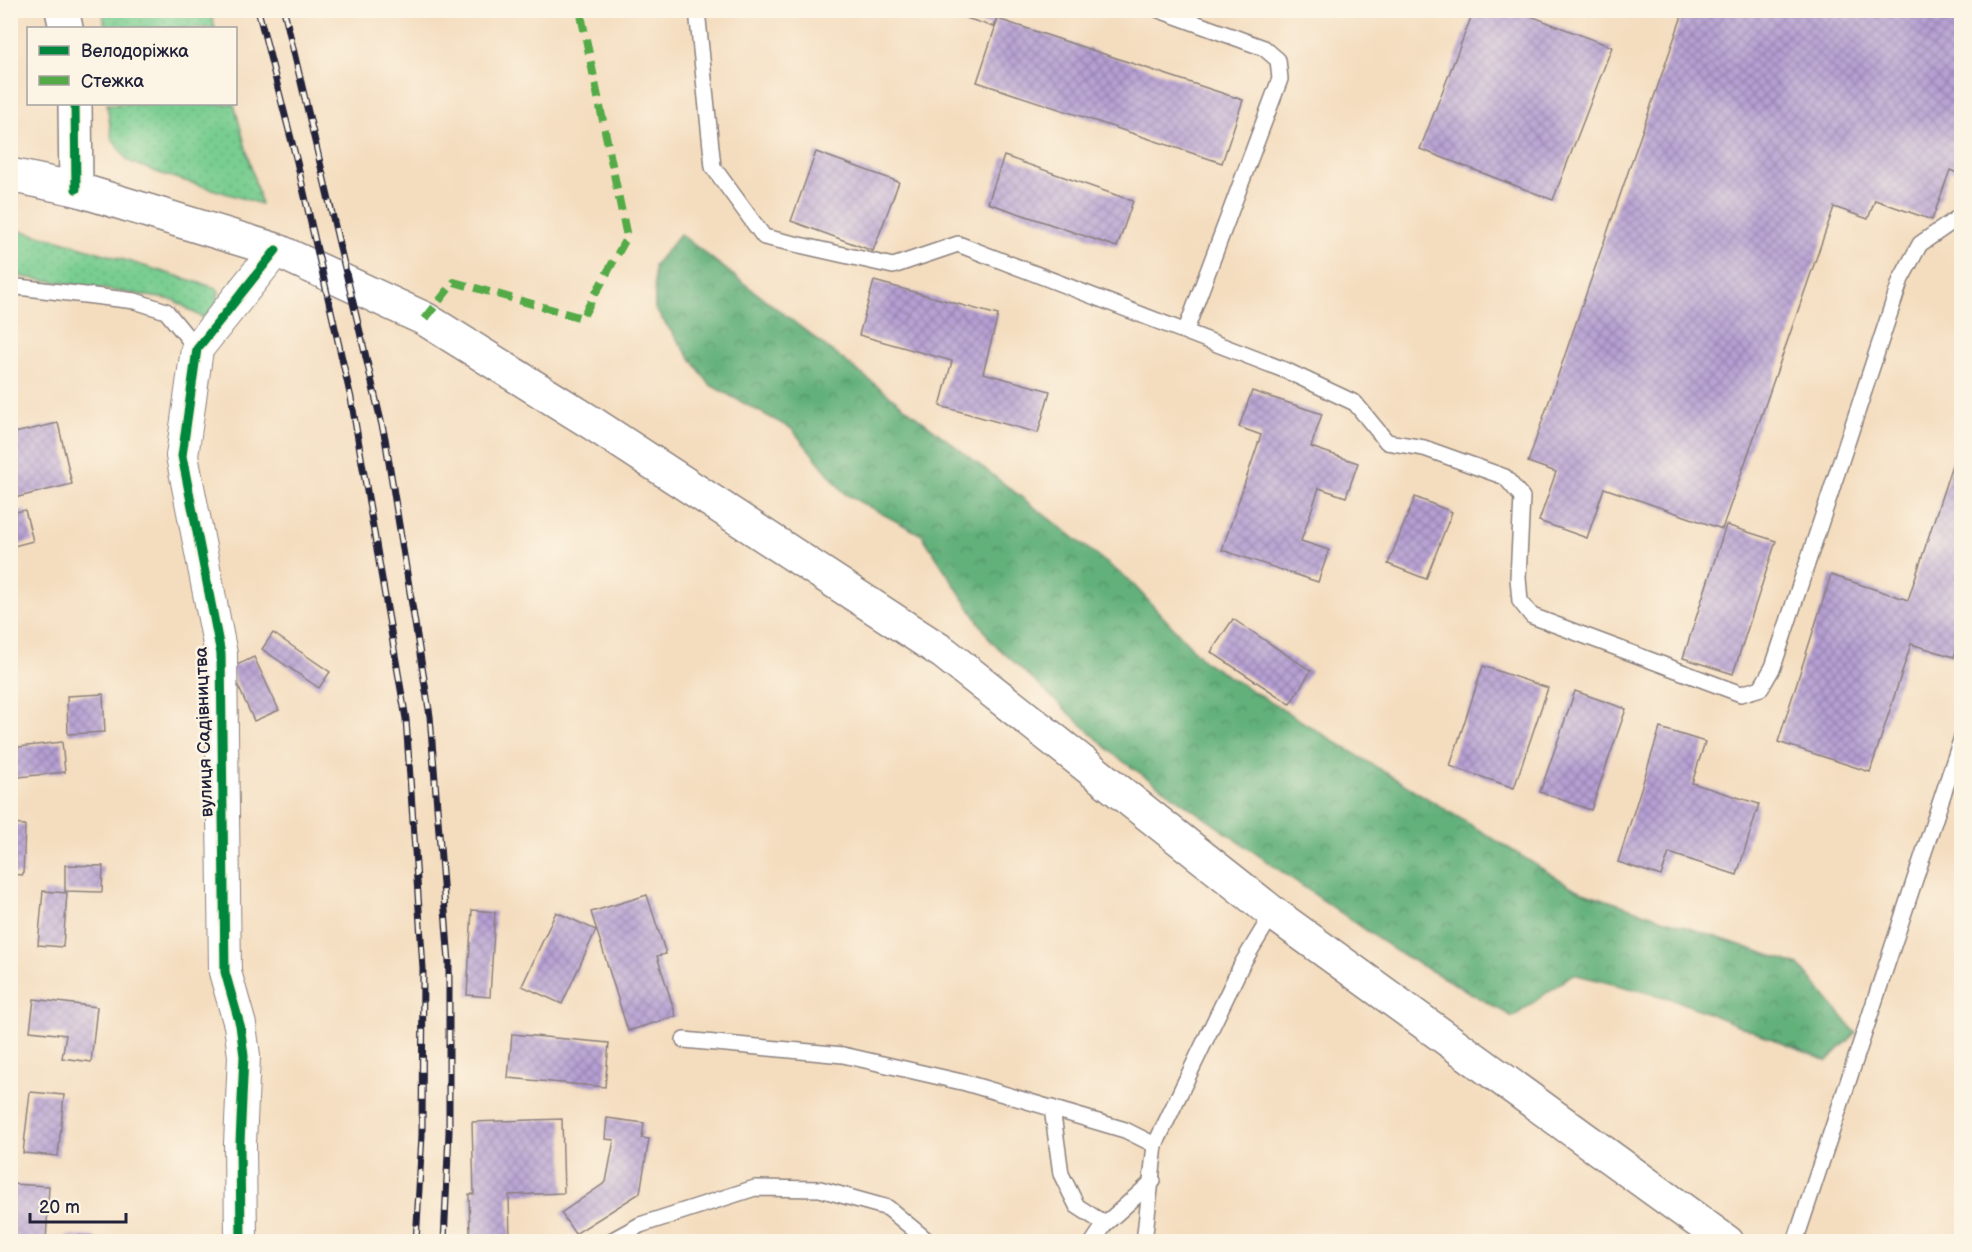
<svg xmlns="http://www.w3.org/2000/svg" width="1972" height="1252" viewBox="0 0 1972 1252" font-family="'Balsamiq Sans',sans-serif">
	<defs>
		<pattern id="grass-dots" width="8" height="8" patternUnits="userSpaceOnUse" patternTransform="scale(1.5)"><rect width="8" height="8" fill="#78cd90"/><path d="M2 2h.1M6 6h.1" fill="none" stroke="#68b07d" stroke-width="1.8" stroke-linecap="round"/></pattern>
		<pattern id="forest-crowns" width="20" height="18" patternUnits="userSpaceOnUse" patternTransform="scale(1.5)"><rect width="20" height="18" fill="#62b07a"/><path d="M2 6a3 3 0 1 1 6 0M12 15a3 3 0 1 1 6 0" fill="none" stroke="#508f65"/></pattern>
		<pattern id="building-cross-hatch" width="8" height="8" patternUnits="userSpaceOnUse" patternTransform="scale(1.5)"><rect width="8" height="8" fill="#b59fd3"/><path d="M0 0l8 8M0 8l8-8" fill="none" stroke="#9381ac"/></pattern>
	</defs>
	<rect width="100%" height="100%" fill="#fcf5e5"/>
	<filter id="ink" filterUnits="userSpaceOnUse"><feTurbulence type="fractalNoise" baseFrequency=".0167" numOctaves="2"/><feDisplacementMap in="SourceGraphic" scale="12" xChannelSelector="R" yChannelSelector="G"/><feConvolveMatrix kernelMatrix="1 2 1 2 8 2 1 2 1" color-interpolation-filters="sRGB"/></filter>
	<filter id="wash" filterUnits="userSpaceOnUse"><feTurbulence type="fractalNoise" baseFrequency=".008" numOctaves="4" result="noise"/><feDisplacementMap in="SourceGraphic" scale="24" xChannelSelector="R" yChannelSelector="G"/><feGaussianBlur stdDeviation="1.35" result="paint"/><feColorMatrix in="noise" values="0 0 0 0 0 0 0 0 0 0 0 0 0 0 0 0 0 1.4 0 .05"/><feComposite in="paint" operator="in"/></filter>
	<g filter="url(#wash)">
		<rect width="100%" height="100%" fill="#f4ddbf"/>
		<g fill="url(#grass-dots)" stroke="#4d7866" stroke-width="1.5">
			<path d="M103,11H210L215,28H105Z"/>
			<path d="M107,104H234L261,204L159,173L128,161L112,139Z"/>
			<path d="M10,228L62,241L216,288L219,291L215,310L203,318L174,300L11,275Z"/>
		</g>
		<path fill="url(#forest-crowns)" stroke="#42695a" stroke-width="1.5" d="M680,234L1130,581L1205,662L1577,890L1799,965L1856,1033L1827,1061L1673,999L1573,974L1513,1017L1396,951L1117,757L991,641L922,535L845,494L792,429L710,385L655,309L654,266Z"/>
		<g id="blocks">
			<g fill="url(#building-cross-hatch)">
				<path d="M941,10H999L994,27Z"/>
				<path d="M1474,10H1515L1612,47L1553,200L1420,149Z"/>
				<path d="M1684,10H1943L1962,17V175L1950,170L1932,220L1875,200L1868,219L1834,207L1722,529L1604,488L1587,538L1539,521L1556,472L1528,462Z"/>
				<path d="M998,19L1243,100L1222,163L977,82Z"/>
				<path d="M816,152L899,182L873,251L791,221Z"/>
				<path d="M1004,156L1133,201L1117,247L988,203Z"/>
				<path d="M874,281L998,315L983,373L1050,391L1038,433L940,406L952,361L859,335Z"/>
				<path d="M1252,391L1322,414L1311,447L1358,463L1346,497L1319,488L1301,541L1329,550L1318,582L1222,550L1261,435L1239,427Z"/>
				<path d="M58,423L72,484L10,499V434Z"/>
				<path d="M1962,434V633L1954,657L1911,644L1870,772L1778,742L1831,575L1908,600Z"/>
				<path d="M1415,497L1452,512L1426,579L1388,564Z"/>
				<path d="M25,510L33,541L10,547V513Z"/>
				<path d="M1726,525L1776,541L1733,674L1683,658Z"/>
				<path d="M1233,619L1311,671L1290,704L1211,652Z"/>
				<path d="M273,633L330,672L319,688L262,649Z"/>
				<path d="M254,657L279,710L254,721L230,668Z"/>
				<path d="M1483,666L1548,688L1514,788L1450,766Z"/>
				<path d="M1575,691L1626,709L1591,810L1540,792Z"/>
				<path d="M103,694L105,732L68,734L67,696Z"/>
				<path d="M1660,728L1705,742L1692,783L1759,804L1737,875L1669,853L1661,876L1618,862Z"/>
				<path d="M62,742L65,772L10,778V748Z"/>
				<path d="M10,824L25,825L23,875L10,874Z"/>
				<path d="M65,865L103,866L102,892L65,891Z"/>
				<path d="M43,891L67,893L63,947L38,945Z"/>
				<path d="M647,895L666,954L657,956L676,1016L628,1031L591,912Z"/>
				<path d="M472,910L495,912L490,997L467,995Z"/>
				<path d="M556,912L596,930L562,1004L522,986Z"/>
				<path d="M34,999L97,1007L91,1062L62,1058L66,1035L30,1031Z"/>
				<path d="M512,1034L609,1043L605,1087L508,1078Z"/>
				<path d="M30,1092L64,1095L58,1156L23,1153Z"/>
				<path d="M607,1118L644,1123L642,1138L649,1139L640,1193L575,1234L561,1213L606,1182L614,1140L605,1139Z"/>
				<path d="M562,1119L564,1193L509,1195L510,1242H461L462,1237H470L469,1194H474L472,1122Z"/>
				<path d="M10,1184L49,1186L46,1242H10Z"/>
				<rect x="66" y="1236" width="28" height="6"/>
			</g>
		</g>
	</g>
	<g filter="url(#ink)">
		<use href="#blocks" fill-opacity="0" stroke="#8b807d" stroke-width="1.5"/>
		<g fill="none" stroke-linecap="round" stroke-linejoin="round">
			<defs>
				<g id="service">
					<path d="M697,10L713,167L764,237L893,266L958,244L1287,371L1355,403L1387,442L1424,448L1505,477L1522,497L1518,578L1520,601L1532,616L1741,694L1761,688L1773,667L1901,279L1920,244L1962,215"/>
					<path d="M1159,10L1264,48L1278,60L1280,79L1186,330"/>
					<path d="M10,286L135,301L166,311L197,349"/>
					<path d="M684,1040L843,1055L966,1083L1125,1130L1155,1145"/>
					<path d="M1052,1108L1061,1174L1077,1206L1105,1224"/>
					<path d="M609,1242L640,1225L755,1188L820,1189L888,1208L929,1242"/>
					<path d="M1093,1242L1105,1224L1153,1181"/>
					<path d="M1144,1242L1155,1145L1242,964L1273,913"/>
					<path d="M1795,1242L1962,737"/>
				</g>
				<path id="minor" d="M241,1242L240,1143L244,1056L240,1025L225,972L221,654L182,456L197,349L276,250"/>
				<g id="tertiary">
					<path d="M62,10L66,28"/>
					<path d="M75,104L76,189"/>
				</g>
				<path id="trunk" d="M10,175L76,189L276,250L425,319L592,423L944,653L1273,913L1727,1242"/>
			</defs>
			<use href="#service" stroke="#8b807d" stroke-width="18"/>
			<use href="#minor" stroke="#8b807d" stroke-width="34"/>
			<use href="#tertiary" stroke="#8b807d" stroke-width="36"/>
			<use href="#trunk" stroke="#8b807d" stroke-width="36"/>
			<use href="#service" stroke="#fff" stroke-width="15"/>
			<use href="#minor" stroke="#fff" stroke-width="32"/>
			<use href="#tertiary" stroke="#fff" stroke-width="33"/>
			<use href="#trunk" stroke="#fff" stroke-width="33"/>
			<defs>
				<g id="rail">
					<path d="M258,10L297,162L351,398L406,719L423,968L422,1135L416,1242"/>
					<path d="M284,10L385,438L430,716L449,962V1132L444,1242"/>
				</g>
			</defs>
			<use href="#rail" stroke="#22223b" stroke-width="7"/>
			<use href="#rail" stroke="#fcf5e5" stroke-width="4.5" stroke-dasharray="14" stroke-linecap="butt"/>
			<path stroke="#53aa46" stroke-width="8" stroke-dasharray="15 8" stroke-linecap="butt" d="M425,319L454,282L582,318L627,237L580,10"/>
			<defs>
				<g id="cycleway">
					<path d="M75,104L76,189"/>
					<path d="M241,1242L240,1143L244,1056L240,1025L225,972L221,654L182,456L197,349L276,250"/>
				</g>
			</defs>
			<use href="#cycleway" stroke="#fcf5e5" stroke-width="13"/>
			<use href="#cycleway" stroke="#00873e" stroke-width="9"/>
		</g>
	</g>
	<g text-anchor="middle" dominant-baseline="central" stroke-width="5" stroke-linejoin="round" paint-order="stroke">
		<g font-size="18" fill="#22223b" stroke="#fcf5e5">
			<text transform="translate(204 732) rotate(-92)">вулиця Садівництва</text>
		</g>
	</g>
	<rect width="1972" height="1252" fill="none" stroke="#fcf5e5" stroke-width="36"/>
	<rect x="27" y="27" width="210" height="78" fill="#fcf5e5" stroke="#a5a1a1" stroke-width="1.5"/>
	<rect x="39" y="46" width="30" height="9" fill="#00873e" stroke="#a5a1a1" stroke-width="1.5"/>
	<text x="81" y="57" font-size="18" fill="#22223b">Велодоріжка</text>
	<rect x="39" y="76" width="30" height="9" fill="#53aa46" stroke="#a5a1a1" stroke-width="1.5"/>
	<text x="81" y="87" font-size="18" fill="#22223b">Стежка</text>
	<path d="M30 1213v9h96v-9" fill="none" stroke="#22223b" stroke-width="3"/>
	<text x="39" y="1213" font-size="18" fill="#22223b" stroke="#fcf5e5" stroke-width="4.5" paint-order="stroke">20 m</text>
</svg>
